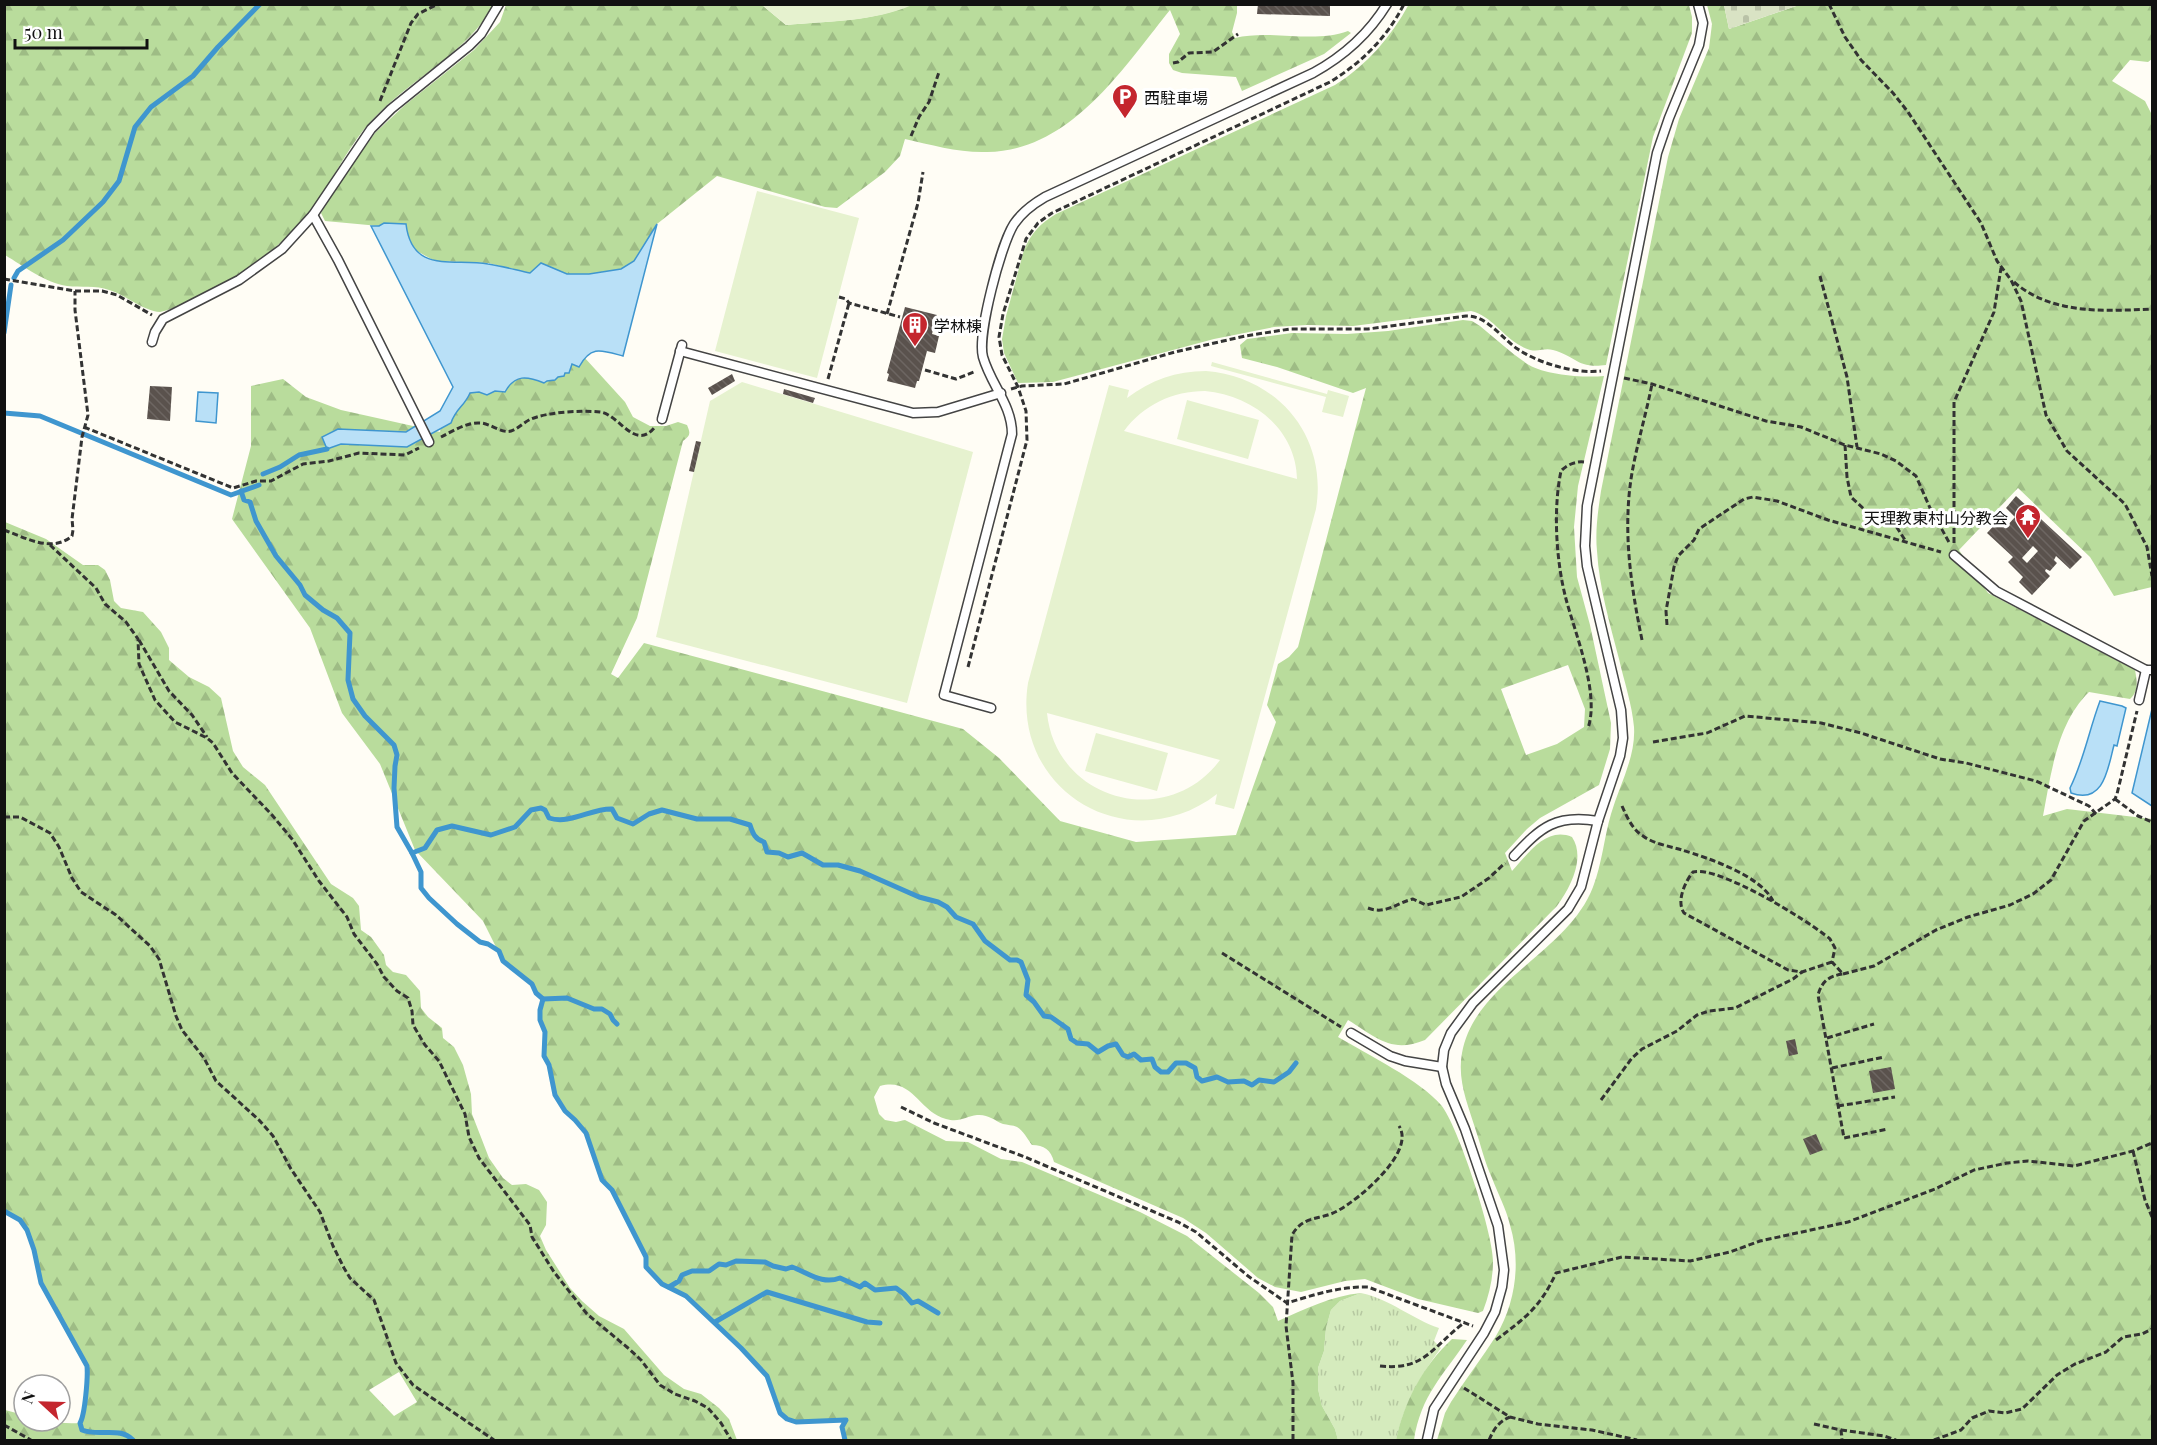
<svg xmlns="http://www.w3.org/2000/svg" width="2157" height="1445" viewBox="0 0 2157 1445" font-family="'Playfair Display','Noto Sans JP',serif">
	<defs>
		<pattern id="grass-tufts" width="24" height="20" patternUnits="userSpaceOnUse" patternTransform="scale(1.5)"><rect width="24" height="20" fill="#d5ebbd"/><path d="M3 7l-1-3M5 7V3M7 7l1-3M15 17l-1-3M17 17v-4M19 17l1-3" fill="none" stroke="#b6c8a1"/></pattern>
		<pattern id="forest-firs" width="22" height="20" patternUnits="userSpaceOnUse" patternTransform="scale(1.5)"><rect width="22" height="20" fill="#b9dc9c"/><path d="M5 1l3.5 6h-7zM16 11l3.5 6h-7z" fill="#9ebc85"/></pattern>
		<pattern id="cemetery-stones" width="16" height="16" patternUnits="userSpaceOnUse" patternTransform="scale(1.5)"><rect width="16" height="16" fill="#d9e3c4"/><path d="M2 7V4a2 2 0 0 1 4 0v3zM10 15v-3a2 2 0 0 1 4 0v3z" fill="#b9c2a7"/></pattern>
		<pattern id="building-back-hatch" width="6" height="6" patternUnits="userSpaceOnUse" patternTransform="scale(1.5)"><rect width="6" height="6" fill="#5a524d"/><path d="M-1 5l2 2M0 0l6 6M5-1l2 2" fill="none" stroke="#6d6662"/></pattern>
	</defs>
	<rect width="100%" height="100%" fill="#fffdf5"/>
	<path fill="url(#grass-tufts)" d="M1361,1293C1390,1299 1412,1319 1439,1328L1434,1341L1441,1348C1420,1376 1403,1406 1396,1440H1338L1335,1429L1322,1406L1318,1389V1368L1324,1351L1326,1328L1331,1310L1340,1301Z"/>
	<g fill="url(#forest-firs)" fill-rule="evenodd">
		<path d="M706,4L762,5L786,25C827,21 874,22 912,4H1237V13L1232,32L1235,38C1271,29 1313,44 1348,31L1351,33L1324,54L1242,91L1236,77L1182,73L1173,70L1169,63V54L1180,34L1170,10C1123,68 1071,151 987,152C959,153 932,145 905,139L900,156L885,172L837,208L825,207L717,176L657,224L634,261L621,269L589,274H567L541,263L530,273L488,263L435,261L415,250L408,240L384,223L379,226L325,221L321,213L332,193L375,133L405,105L474,50L500,22L506,5Z"/>
		<path d="M1409,4L1689,5L1692,17V33L1653,137L1606,365C1577,369 1576,356 1553,350C1542,347 1536,355 1521,346C1502,336 1492,316 1471,311L1353,326L1307,325L1274,327L1214,339L1053,382L1018,383L1004,353L1002,339L1006,316L1024,250C1031,233 1041,223 1056,214L1335,85C1367,65 1391,37 1409,4Z"/>
		<path d="M5,5H494C467,52 416,76 378,114C357,134 343,160 328,185C298,233 258,268 206,292C192,299 176,309 160,312C143,311 126,295 109,290C96,285 81,288 67,286C46,283 23,266 5,255Z"/>
		<path d="M1707,5H1724L1729,29L1799,5H2152V59L2148,62L2130,60L2112,81L2145,101L2152,115V587L2114,596L2090,557L2018,488L1959,550L1988,593L2135,670C2137,681 2139,691 2130,699L2089,692C2057,723 2051,774 2043,816L2067,809L2152,819V1440H1437L1445,1413L1451,1402C1465,1380 1482,1358 1496,1336C1516,1302 1521,1262 1510,1225C1506,1208 1498,1194 1492,1178C1485,1163 1481,1146 1476,1131C1468,1105 1457,1080 1462,1053C1475,981 1568,953 1593,887C1602,864 1604,838 1611,814C1619,786 1636,757 1634,727C1632,704 1624,681 1619,659C1610,624 1599,587 1597,551C1595,531 1598,511 1601,491L1668,157L1679,119L1709,48L1712,24Z"/>
		<path d="M1463,320L1472,321L1480,326C1496,339 1512,354 1529,365C1546,375 1584,378 1604,376L1578,486L1574,527L1577,577L1590,625L1611,723L1610,749L1599,785L1540,818L1527,829L1505,853L1512,871C1528,854 1546,826 1572,837C1586,858 1570,888 1557,906L1425,1040C1391,1054 1376,1037 1348,1020L1338,1037C1367,1054 1421,1081 1441,1105C1458,1125 1494,1236 1493,1262C1493,1279 1489,1295 1483,1311L1478,1313L1418,1299L1365,1279L1345,1281L1301,1292L1275,1287L1258,1278L1206,1233L1183,1218L1054,1162C1051,1150 1044,1145 1032,1145C1028,1140 1023,1130 1017,1127C1013,1125 1007,1125 1003,1124C994,1120 988,1114 977,1115C966,1116 960,1123 946,1119C918,1111 913,1077 880,1086L874,1097L879,1114L885,1120L896,1122L905,1120L946,1141L968,1142L1001,1159L1022,1162L1140,1212L1187,1236L1259,1293L1273,1307L1278,1321C1305,1309 1331,1296 1361,1293L1340,1301L1331,1310L1326,1328L1324,1351L1318,1368V1389L1322,1406L1335,1429L1338,1440H845L842,1427L846,1420L796,1422L787,1419L780,1413L767,1376L741,1348L686,1296L662,1284L646,1267V1256L612,1190L602,1180L586,1133L575,1120L565,1111L555,1095L549,1065L544,1056L545,1032L540,1020V1010L543,999L536,993L532,984L503,961L483,921L415,850L380,764L342,713L310,628L232,519L251,446V386L283,379L306,397L341,410L440,432L447,401L574,346L625,402L633,417L650,426H666L678,422L687,425C691,434 690,436 683,441L637,618L611,674L618,678L644,643L963,729L999,758L1060,821L1136,842L1236,835L1276,722L1267,705L1278,664L1289,657L1298,647L1366,388L1353,393L1277,367L1242,358L1240,345L1247,339L1292,333L1347,334L1388,331ZM1568,665L1585,709L1584,727L1557,744L1526,755L1501,689Z"/>
		<path d="M5,522L46,539L83,565H98L105,570L110,580L114,601L121,608L143,612L161,632L169,648V660L189,677L209,687L221,698L233,751L243,767L265,785L331,884L353,898L359,906L361,930L371,937L384,955L386,965L393,972L406,975L420,991L421,1008L428,1017L442,1028L443,1038L454,1047L463,1065L471,1094L472,1114L489,1158L503,1178L512,1185L526,1184L539,1190L547,1202L546,1225L540,1236L546,1250L570,1288L582,1301L599,1316L624,1329L664,1375L684,1389L701,1394L719,1408L729,1419L737,1440H5V1410L24,1415V1421C43,1421 60,1424 80,1423C84,1416 89,1373 87,1365C83,1352 73,1342 66,1330C57,1315 49,1300 42,1285C34,1267 35,1246 25,1228C20,1219 13,1216 5,1211ZM399,1372L417,1402L394,1416L369,1390Z"/>
		<path d="M1452,1339L1467,1340C1443,1376 1421,1395 1414,1440H1396C1404,1402 1423,1366 1452,1339Z"/>
	</g>
	<path fill="url(#cemetery-stones)" d="M1724,5V4L1799,5L1729,29Z"/>
	<g fill="#e6f2cf" fill-rule="evenodd">
		<path d="M762,5H912C874,22 827,21 786,25Z"/>
		<path d="M757,191L859,218L817,378L715,351Z"/>
		<path d="M1212,362L1327,394L1328,390L1349,396L1343,417L1322,412L1326,397L1211,366Z"/>
		<path d="M1206,371C1278,377 1328,436 1316,509L1234,809L1215,804L1217,794C1130,861 1011,792 1028,683L1109,385L1129,390L1127,398C1151,380 1176,371 1206,371ZM1205,391C1252,395 1296,429 1297,479L1124,431C1143,405 1173,391 1205,391ZM1047,713L1220,760C1167,831 1056,801 1047,713Z"/>
		<path d="M742,382L973,452L907,703L656,637L710,401Z"/>
		<path d="M1187,400L1259,420L1248,459L1177,439Z"/>
		<path d="M1096,733L1168,753L1157,791L1085,771Z"/>
	</g>
	<g fill="#b9e0f7" stroke="#3f96cf" stroke-width="1.5">
		<path d="M384,223L406,224C412,274 452,258 488,264C502,266 516,270 530,273L541,263L567,274H589L621,269L634,261L657,224L623,356C601,350 591,345 579,367L572,364L569,373H565L564,376L558,377L555,380L547,381L544,383C527,376 515,374 505,392L495,391L487,395L479,392L470,393C464,407 456,408 451,423L407,447L341,444L327,449L322,437L338,429L406,432L440,411L453,387L371,226H379Z"/>
		<path d="M198,392L218,393L216,423L196,421Z"/>
		<path d="M2100,701L2122,706L2126,708L2117,746L2114,745C2108,768 2104,805 2071,793L2070,788C2084,760 2089,730 2100,701Z"/>
		<path d="M2152,709V806L2132,793Z"/>
	</g>
	<g fill="none" stroke-linecap="round" stroke-linejoin="round">
		<g stroke="#3f96cf" stroke-width="5">
			<path d="M14,278L18,271L63,240L103,202L119,181L135,127L151,107L193,76L218,47L260,4"/>
			<path d="M4,333L11,285"/>
			<path d="M4,413L40,416L231,495L259,485"/>
			<path d="M263,474L280,467L299,455L327,449"/>
			<path d="M241,491L244,500L250,502L256,521L276,556L300,585L305,595L323,610L337,618L350,633L348,680L353,699L365,716L394,745L397,755L395,766L394,788L397,827L412,853L421,872V888L429,898L457,924L480,942L488,944L499,951L503,961L532,984L536,993L543,999L540,1010V1020L545,1032L544,1056L549,1065L555,1095L565,1111L575,1120L586,1133L602,1180L612,1190L646,1257V1267L662,1284L686,1296L741,1348L767,1376L780,1413L787,1419L796,1422L846,1420L842,1427L845,1440"/>
			<path d="M412,853L425,848L437,830L452,826L491,835L515,827L531,810L541,808L545,810L549,818C570,825 592,808 612,809L617,818L633,824L649,814L662,810L697,819H730L750,825C753,834 755,839 764,842L767,852L779,853L788,857L802,853L823,865H838L860,871L919,897L938,902L947,907L956,917L973,924L985,941L1010,960H1017L1021,962L1028,980L1026,995L1034,1002L1044,1016L1051,1017L1068,1029L1071,1039L1077,1043L1088,1044L1098,1052L1108,1046L1116,1044L1123,1055L1128,1057L1134,1054L1141,1060L1152,1059L1155,1067L1161,1072H1168L1176,1063H1186L1195,1068L1197,1077L1202,1081L1217,1077L1228,1082L1244,1081L1252,1085L1259,1080L1274,1082L1289,1072L1296,1063"/>
			<path d="M543,999L567,998L594,1009H602L610,1014L613,1020L617,1024"/>
			<path d="M4,1211L20,1220L27,1230L34,1250L41,1283L87,1366C88,1377 85,1415 80,1423L82,1430C99,1437 119,1426 133,1440"/>
			<path d="M669,1287L679,1281L682,1275L692,1271H709L719,1264L726,1265L736,1261L765,1262L773,1266L786,1269L792,1267C809,1273 822,1285 840,1278L860,1287L865,1283L875,1290L896,1288L904,1294L912,1303L918,1301L938,1313"/>
			<path d="M715,1322L767,1292L867,1322L880,1323"/>
		</g>
	</g>
	<g fill="url(#building-back-hatch)" fill-rule="evenodd">
		<path d="M1258,4H1330V16L1257,14Z"/>
		<path d="M905,307L937,315L932,334L939,336L935,353L927,351L919,381H917L915,388L887,381L889,374L887,373Z"/>
		<path d="M732,374L735,381L712,395L708,388Z"/>
		<path d="M150,386L172,387L170,421L147,419Z"/>
		<path d="M784,389L815,398L813,403L783,394Z"/>
		<path d="M696,441L701,442L694,472L689,471Z"/>
		<path d="M2016,496L2082,557L2070,569L2056,556L2054,560L2057,563L2050,571L2046,569L2045,571L2050,576L2032,595L2019,582L2023,577L2008,562L2013,557L1987,533L2000,519L2007,526L2015,517L2006,508ZM2033,546L2038,551L2027,563L2022,558Z"/>
		<path d="M1795,1039L1798,1054L1789,1056L1786,1041Z"/>
		<path d="M1891,1067L1895,1089L1873,1093L1869,1071Z"/>
		<path d="M1816,1134L1823,1150L1810,1155L1803,1139Z"/>
	</g>
	<g fill="none" stroke-linecap="round" stroke-linejoin="round">
		<defs>
			<g id="lane">
				<path d="M313,215L338,260L429,442"/>
				<path d="M152,342L155,332L163,319L239,280L282,249L313,215L371,129L391,109L469,46L481,34L499,4"/>
				<path d="M680,351L913,413L938,412L1001,393"/>
				<path d="M662,419L682,345"/>
				<path d="M1954,555L1996,591L2146,670"/>
				<path d="M2139,700L2146,670H2152"/>
				<path d="M991,708L944,695L1012,434C1012,405 991,385 983,357C977,335 1001,244 1014,224C1022,212 1033,204 1045,197L1313,73C1344,56 1368,35 1387,4"/>
				<path d="M1514,856C1541,827 1556,814 1598,821"/>
				<path d="M1351,1033L1390,1056L1405,1061L1442,1067"/>
				<path d="M1427,1440L1434,1409L1484,1333L1495,1312L1502,1287L1504,1270L1498,1226L1465,1129L1446,1084L1442,1067L1444,1050L1451,1033L1473,1003L1568,909L1581,887L1598,821L1620,756L1623,738L1621,710L1587,566L1585,546L1587,506L1657,153L1669,118L1699,45L1703,23L1698,4"/>
			</g>
		</defs>
		<use href="#lane" stroke="#444" stroke-width="11"/>
		<g stroke="#333" stroke-width="3" stroke-dasharray="6 3" stroke-linecap="butt">
			<path d="M1829,4L1845,37L1861,60L1893,93L1908,112L1981,223L1997,261L2011,280L2021,301L2046,415L2067,451L2125,504L2147,547L2152,576"/>
			<path d="M1173,63L1178,62L1189,53L1213,52L1238,34"/>
			<path d="M380,101L411,23L418,14L438,4"/>
			<path d="M911,136L919,117L929,102L939,72"/>
			<path d="M1820,276L1847,377L1857,447"/>
			<path d="M4,279L75,291H102L117,295L152,315"/>
			<path d="M2014,282C2052,315 2105,311 2152,309"/>
			<path d="M839,297L846,299L849,303L900,317"/>
			<path d="M887,314L918,203L923,172"/>
			<path d="M925,370L956,379L974,372"/>
			<path d="M1624,378L1652,384L1766,421L1801,427L1845,445L1881,454L1896,461L1916,476L1930,508L1950,544"/>
			<path d="M828,379L849,303"/>
			<path d="M1011,389L1022,386L1064,384L1175,352L1245,336L1290,329H1368L1466,316C1486,315 1501,337 1516,348C1538,363 1574,374 1601,371"/>
			<path d="M84,427L233,488L256,481H271L303,464L329,461L359,453L405,455L419,448"/>
			<path d="M441,437C453,431 467,422 480,423C490,423 502,434 511,431C518,429 524,422 531,419C548,412 582,410 600,412C619,414 635,452 655,427"/>
			<path d="M1845,445L1847,477L1851,497L1865,510L1894,523L1905,540"/>
			<path d="M1584,462C1576,461 1566,465 1561,471C1553,509 1556,561 1566,599C1575,633 1600,694 1588,728"/>
			<path d="M4,530C26,538 52,553 72,536L73,530L72,519L82,437L88,415L75,310V291"/>
			<path d="M1954,543V402L1994,312L2001,268"/>
			<path d="M50,545L96,588L105,604L126,622L138,639L139,664L155,700L175,722L207,738L213,743L232,773L272,815L292,839L319,881L347,917L354,934L377,964L384,977L397,991L408,998L412,1011L413,1025L425,1045L439,1061L465,1114L469,1137L479,1158L530,1225L532,1237L554,1272L587,1314L628,1348L641,1360L660,1385L675,1394L695,1401L708,1408L721,1423L731,1440"/>
			<path d="M1667,625L1666,611L1674,567L1678,556L1694,540L1699,529L1744,499L1753,497L1777,501L1828,520L1941,552"/>
			<path d="M139,640L169,691L192,715L207,737"/>
			<path d="M1642,640C1631,586 1623,534 1631,479C1636,447 1646,415 1652,384"/>
			<path d="M968,667L1027,440L1026,411L1018,387L1002,355L999,337L1003,314L1026,239L1038,223L1052,213L1330,82C1361,63 1387,38 1404,4"/>
			<path d="M1653,742L1707,733L1745,716L1821,723L1861,733L1940,759L1966,763L2036,781L2089,806L2096,814"/>
			<path d="M2115,799L2138,816L2152,822"/>
			<path d="M1622,806C1627,817 1632,829 1643,836C1654,844 1669,846 1682,850C1708,858 1760,875 1773,901"/>
			<path d="M4,817H20L50,833L59,847L72,878L81,892L116,915L150,946L159,959L176,1016L182,1030L204,1058L216,1081L259,1120L273,1136L291,1169L320,1212L333,1246L344,1268L350,1278L374,1300L396,1363L413,1385L494,1440"/>
			<path d="M1368,908C1386,915 1396,903 1413,899L1426,905L1461,897L1489,878L1505,863"/>
			<path d="M1222,953L1341,1027"/>
			<path d="M1832,962L1802,972L1788,970L1684,913C1676,901 1685,882 1693,872C1718,865 1809,921 1830,939L1835,948L1832,962L1843,974C1829,976 1822,981 1818,995L1844,1138L1888,1129"/>
			<path d="M1843,974L1874,966L1936,930L1968,917L2010,905L2033,894L2051,880L2084,821L2115,799L2117,794L2137,711"/>
			<path d="M1827,1038L1874,1024"/>
			<path d="M1832,1068L1884,1057"/>
			<path d="M1601,1100L1632,1058L1642,1049L1677,1031L1697,1015L1709,1011L1735,1008L1793,979L1802,972"/>
			<path d="M1838,1106L1895,1097"/>
			<path d="M901,1107L934,1123L1025,1157L1178,1222L1196,1232L1248,1276L1287,1303C1313,1295 1341,1286 1368,1287L1473,1326"/>
			<path d="M2133,1151L2145,1200L2152,1217"/>
			<path d="M1496,1340C1525,1318 1540,1308 1556,1273L1622,1257L1690,1261L1730,1252L1760,1241L1848,1222L1935,1189L1974,1170L2007,1163L2028,1161L2074,1166L2133,1151L2152,1143"/>
			<path d="M1380,1366C1425,1371 1433,1346 1465,1322"/>
			<path d="M1464,1388L1510,1417L1538,1424L1592,1430L1637,1440"/>
			<path d="M1814,1424L1841,1430L1842,1440"/>
			<path d="M4,1425L31,1440"/>
			<path d="M1841,1430L1884,1436L1896,1440"/>
			<path d="M1293,1440V1383L1286,1326L1292,1235C1304,1214 1321,1221 1339,1210C1359,1199 1416,1152 1399,1126"/>
			<path d="M1489,1440C1494,1429 1498,1422 1510,1417"/>
			<path d="M1934,1440L1961,1430L1972,1418L1989,1411L2005,1413L2022,1409L2057,1375L2075,1364L2106,1352L2123,1337L2142,1334L2152,1329"/>
		</g>
		<use href="#lane" stroke="#fff" stroke-width="8"/>
	</g>
	<defs>
		<symbol id="parking-pin" viewBox="-11 -11 22 30"><path d="M0 17L-7.5 6A9.5 9.5 0 1 1 7.5 6Z" fill="#c4262e" stroke="#fff"/><path d="M-3.5-5.5H1a3.5 3.5 0 0 1 0 7H-1V5.5H-3.5ZM-1-3.4V-.6H.8a1.4 1.4 0 0 0 0-2.8Z" fill="#fff"/></symbol>
		<symbol id="building-pin" viewBox="-11 -11 22 30"><path d="M0 17L-7.5 6A9.5 9.5 0 1 1 7.5 6Z" fill="#c4262e" stroke="#fff"/><path d="M-4-6H4V6H1V3H-1V6H-4ZM-2.5-4.3h1.7v1.8h-1.7ZM.8-4.3h1.7v1.8H.8ZM-2.5-1h1.7V.8h-1.7ZM.8-1h1.7V.8H.8Z" fill="#fff"/></symbol>
		<symbol id="temple-pin" viewBox="-11 -11 22 30"><path d="M0 17L-7.5 6A9.5 9.5 0 1 1 7.5 6Z" fill="#c4262e" stroke="#fff"/><path d="M0-6L5-2H3V0L6.5 2.5H4V6H1.5V3h-3V6H-4V2.5H-6.5L-3 0V-2H-5Z" fill="#fff"/></symbol>
	</defs>
	<g fill-rule="evenodd">
		<use href="#parking-pin" x="1110" y="82" width="30" height="40"/>
		<use href="#building-pin" x="900" y="310" width="30" height="40"/>
		<use href="#temple-pin" x="2013" y="502" width="30" height="40"/>
	</g>
	<g text-anchor="middle" dominant-baseline="central" stroke-width="6" stroke-linejoin="round" paint-order="stroke">
		<g font-size="16" fill="#111" stroke="#fff" text-anchor="start">
			<text x="1144" y="97">西駐車場</text>
			<text x="934" y="325">学林棟</text>
			<text x="2008" y="517" text-anchor="end">天理教東村山分教会</text>
		</g>
	</g>
	<rect width="2157" height="1445" fill="none" stroke="#111111" stroke-width="12"/>
	<g transform="translate(42 1403) rotate(292)"><circle r="28" fill="#ffffff" stroke="#a0a0a0" stroke-width="1.5"/>
	<path d="M0-4.5L10 22L0 15L-10 22Z" fill="#c4262e"/>
	<text y="-9" font-size="16" font-weight="bold" text-anchor="middle" fill="#111111">N</text>
	</g>
	<path d="M15 39v9h132v-9" fill="none" stroke="#111111" stroke-width="3"/>
	<text x="24" y="39" font-size="18" fill="#111111" stroke="#ffffff" stroke-width="4.5" paint-order="stroke">50 m</text>
</svg>
